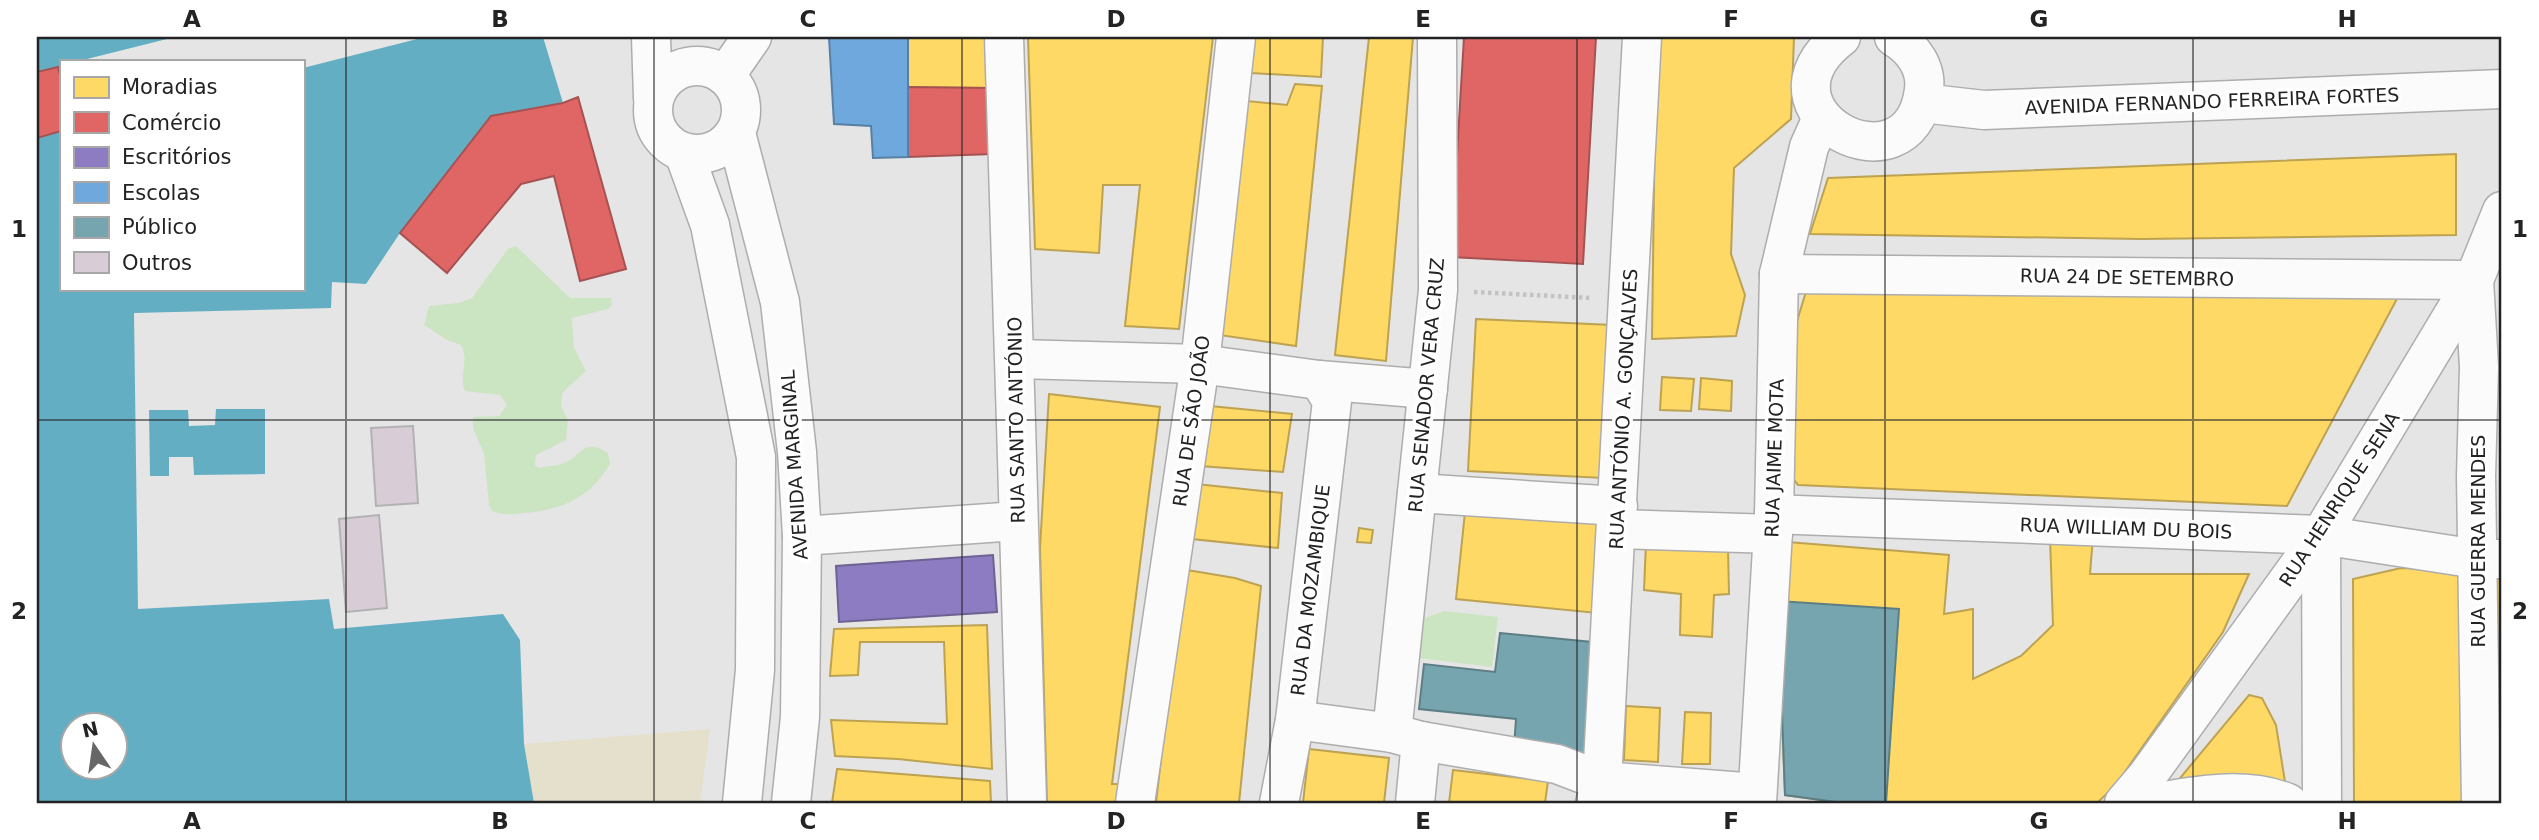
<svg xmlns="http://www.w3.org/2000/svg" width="2539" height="840" viewBox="0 0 2539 840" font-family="'DejaVu Sans',sans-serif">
	<rect width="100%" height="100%" fill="#e5e5e5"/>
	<g fill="#cbe5c2">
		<path d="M516,246L570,298H611L612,305L608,309L572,318L574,348L586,371L562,393L561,406L568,420L566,440L536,455L535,465L539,468C546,466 555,466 562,464C583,456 582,437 608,453L610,464C590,498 562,510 524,513C513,514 503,516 492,511L489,505L484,454L473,428V417L499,416L507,405L500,395L465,391C458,375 470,361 461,345L447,340L424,325L429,306L459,303L472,298L508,249Z"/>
		<path d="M1444,611L1498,617L1492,667L1410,657L1414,622Z"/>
	</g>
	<path fill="#e5e0cb" d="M710,729L700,803H534L524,744Z"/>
	<g fill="#64aec4" fill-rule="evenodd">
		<path d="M37,37H543L563,103L491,116L400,233L366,284L332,282L331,308L134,313L138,609L329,599L334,629L503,614L520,640L524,744L534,803H37ZM61,61H303V289H61ZM74,724H116V766H74Z"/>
		<path d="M216,409H265V474L194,475L193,457H169V476H150L149,410H188L189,426L215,425Z"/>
	</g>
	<path fill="#e5e5e5" d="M175,37H425L303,68V61H79Z"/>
	<g fill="#ffd966" stroke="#bda252" stroke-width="2">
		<path d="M908,37H987L989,88L908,87Z"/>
		<path d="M1028,37H1213L1179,329L1125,326L1140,185H1103L1099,253L1035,249Z"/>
		<path d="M1253,37H1323L1321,77L1251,73Z"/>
		<path d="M1369,37H1413L1386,361L1335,355Z"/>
		<path d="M1656,37H1794L1791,119L1734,168L1731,254L1745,295L1736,336L1652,339Z"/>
		<path d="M1295,84L1322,86L1296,346L1212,334L1247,101L1287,105Z"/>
		<path d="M2456,154V235L2141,239L1810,234L1828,178Z"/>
		<path d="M1808,285L2399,295L2287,506L1798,485L1785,469L1795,328Z"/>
		<path d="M1476,319L1612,325L1604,478L1468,471Z"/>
		<path d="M1662,377L1694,379L1691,411L1660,410Z"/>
		<path d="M1701,378L1732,381L1731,411L1699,409Z"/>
		<path d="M1049,394L1160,407L1112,784H1125L1122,803H1047L1040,548Z"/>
		<path d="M1210,406L1292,414L1283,472L1200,466Z"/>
		<path d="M1196,484L1282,493L1278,548L1192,539Z"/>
		<path d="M1465,512L1603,524L1597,613L1456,599Z"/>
		<path d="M1359,528L1373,530L1371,543L1357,542Z"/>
		<path d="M2093,536L2090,574H2249L2223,632L2115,786L2097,803H1843L1785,795L1775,541L1949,555L1944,614L1973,609V679L2021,656L2053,625L2050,538Z"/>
		<path d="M1646,543L1728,547L1729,594L1714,595L1712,637L1680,635L1681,594L1644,590Z"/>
		<path d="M2401,568L2458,569L2465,803H2354L2353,579Z"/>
		<path d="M1187,570L1235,578L1261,586L1239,803H1156L1170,680Z"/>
		<path d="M2495,579H2502V744Z"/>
		<path d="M987,625L992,769L898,759L835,756L831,720L947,724L944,642H860L858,675L830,676L834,629Z"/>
		<path d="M2249,695L2262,698L2276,725L2285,782L2176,783Z"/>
		<path d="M1626,706L1660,708L1658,762L1624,760Z"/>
		<path d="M1685,712L1711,713L1710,764H1682Z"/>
		<path d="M1309,749L1389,758L1384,803H1303Z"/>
		<path d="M837,769L990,781L991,803H832Z"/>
		<path d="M1453,770L1548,781L1545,803H1449Z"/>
	</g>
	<g fill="#e06666" stroke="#a75252" stroke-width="2">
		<path d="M1464,37H1596L1583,264L1451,257Z"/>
		<path d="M58,67L61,80V131L37,138V72Z"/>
		<path d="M908,87L989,88L992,154L908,157Z"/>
		<path d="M578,97L626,269L580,281L554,176L521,184L447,273L400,233L491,116L563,103Z"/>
	</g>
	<path fill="#8e7cc3" stroke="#6e6193" stroke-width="2" d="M993,555L997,612L839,622L836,566Z"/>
	<path fill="#6fa8dc" stroke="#5880a5" stroke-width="2" d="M829,37H908V157L873,158L871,126L834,124Z"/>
	<g fill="#76a5af" stroke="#5d7e85" stroke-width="2">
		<path d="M1778,601L1899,609L1886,803H1843L1785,795Z"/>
		<path d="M1500,633L1602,643L1590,754L1514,747L1516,719L1419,709L1424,664L1495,672Z"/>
	</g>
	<g fill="#d8ccd6" stroke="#b3b2b3" stroke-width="2">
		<path d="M413,426L418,503L376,506L371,428Z"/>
		<path d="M379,515L387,608L346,612L339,519Z"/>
	</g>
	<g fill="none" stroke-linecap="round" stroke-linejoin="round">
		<defs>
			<g id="street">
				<path d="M1004,37C1014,292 1018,548 1027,803"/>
				<path d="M1779,274L2474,280L2479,367L2476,476L2481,803"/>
				<path d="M1017,359L1200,364L1319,380L1428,389"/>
				<path d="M1417,493L1618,506"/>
				<path d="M1774,514L2321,535L2477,559H2501"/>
				<path d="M1617,529L1773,534"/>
				<path d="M2321,535L2322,803"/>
				<path d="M802,536L1018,521"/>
				<path d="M1295,720L1392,733L1421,741L1557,764L1602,781L1757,793"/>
				<path d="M1392,733L1438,290L1437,37"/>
				<path d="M1135,803L1200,364L1236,37"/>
				<path d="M1279,803L1295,720L1332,401L1319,380"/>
				<path d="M1415,803L1421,741"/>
				<path d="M1595,803L1602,781L1642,37"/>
				<path d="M1757,803L1774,514L1779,274L1809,147L1822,118"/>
				<path d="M2152,803C2196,795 2246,786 2288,803"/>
			</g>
			<g id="secondary">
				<path d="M651,37L653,98"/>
				<path d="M1841,37C1744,112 1910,199 1924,90C1927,68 1913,48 1894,37"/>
				<circle cx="697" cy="110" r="44"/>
				<path d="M725,76L752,37"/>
				<path d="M1922,103L1984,110L2502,89"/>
				<path d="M736,133L780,302L797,452L802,536L800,717L791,803"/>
				<path d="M684,153L710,225L756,457L755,670L742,803"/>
				<path d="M2124,803L2147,776L2321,535L2474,280L2502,211"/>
			</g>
		</defs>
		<use href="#street" stroke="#adadae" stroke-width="41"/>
		<use href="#secondary" stroke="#adadae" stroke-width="41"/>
		<path stroke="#c3c3c4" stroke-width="4.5" stroke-dasharray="3.5 3.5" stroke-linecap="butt" d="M1474,292L1591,298"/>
		<use href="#street" stroke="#fbfbfb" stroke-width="38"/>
		<use href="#secondary" stroke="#fbfbfb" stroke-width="38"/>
	</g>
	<path fill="none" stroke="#232324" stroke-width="2" stroke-opacity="0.55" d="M346,37V803M654,37V803M962,37V803M1270,37V803M1577,37V803M1885,37V803M2193,37V803M37,420H2502"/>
	<g text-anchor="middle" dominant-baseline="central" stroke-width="7" stroke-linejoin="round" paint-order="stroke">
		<g font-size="19" fill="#232324" stroke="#fff">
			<text transform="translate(2212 101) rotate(-2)">AVENIDA FERNANDO FERREIRA FORTES</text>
			<text transform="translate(2127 277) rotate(1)">RUA 24 DE SETEMBRO</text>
			<text transform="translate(1426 385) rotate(-85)">RUA SENADOR VERA CRUZ</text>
			<text transform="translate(1623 409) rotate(-87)">RUA ANTÓNIO A. GONÇALVES</text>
			<text transform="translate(1016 420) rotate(-91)">RUA SANTO ANTÓNIO</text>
			<text transform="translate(1191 421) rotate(-82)">RUA DE SÃO JOÃO</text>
			<text transform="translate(1774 458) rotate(-88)">RUA JAIME MOTA</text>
			<text transform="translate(794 465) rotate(-94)">AVENIDA MARGINAL</text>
			<text transform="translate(2339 499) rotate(-57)">RUA HENRIQUE SENA</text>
			<text transform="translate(2126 528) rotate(2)">RUA WILLIAM DU BOIS</text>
			<text transform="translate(2478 541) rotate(-90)">RUA GUERRA MENDES</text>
			<text transform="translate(1310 590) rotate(-83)">RUA DA MOZAMBIQUE</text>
		</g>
	</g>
	<rect width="2539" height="840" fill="none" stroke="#ffffff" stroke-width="77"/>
	<rect x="60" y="60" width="245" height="231" fill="#ffffff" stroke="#a7a7a7" stroke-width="2"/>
	<rect x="74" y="77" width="35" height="21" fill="#ffd966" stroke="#a7a7a7" stroke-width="2"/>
	<text x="122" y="94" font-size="21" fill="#232324">Moradias</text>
	<rect x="74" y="112" width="35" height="21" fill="#e06666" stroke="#a7a7a7" stroke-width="2"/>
	<text x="122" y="130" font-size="21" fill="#232324">Comércio</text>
	<rect x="74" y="147" width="35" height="21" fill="#8e7cc3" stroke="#a7a7a7" stroke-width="2"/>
	<text x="122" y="164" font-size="21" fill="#232324">Escritórios</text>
	<rect x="74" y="182" width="35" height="21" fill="#6fa8dc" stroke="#a7a7a7" stroke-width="2"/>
	<text x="122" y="200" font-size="21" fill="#232324">Escolas</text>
	<rect x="74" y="217" width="35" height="21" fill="#76a5af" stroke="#a7a7a7" stroke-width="2"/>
	<text x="122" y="234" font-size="21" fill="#232324">Público</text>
	<rect x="74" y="252" width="35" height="21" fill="#d8ccd6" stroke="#a7a7a7" stroke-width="2"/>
	<text x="122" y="270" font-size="21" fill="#232324">Outros</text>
	<g transform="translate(94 746) rotate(347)"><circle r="33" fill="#ffffff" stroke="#a7a7a7" stroke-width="2"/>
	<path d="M0-5L12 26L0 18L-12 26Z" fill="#676768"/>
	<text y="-10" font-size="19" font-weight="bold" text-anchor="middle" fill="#232324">N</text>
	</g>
	<rect x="38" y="38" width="2462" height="764" fill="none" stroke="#232324" stroke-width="2.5"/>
	<g font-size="23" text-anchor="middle" font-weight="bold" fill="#232324">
		<text x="192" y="27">A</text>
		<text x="500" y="27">B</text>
		<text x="808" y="27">C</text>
		<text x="1116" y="27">D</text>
		<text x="1423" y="27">E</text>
		<text x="1731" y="27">F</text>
		<text x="2039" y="27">G</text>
		<text x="2347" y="27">H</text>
		<text x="19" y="237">1</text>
		<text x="2520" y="237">1</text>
		<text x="19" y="619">2</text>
		<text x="2520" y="619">2</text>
		<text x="192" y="829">A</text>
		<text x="500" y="829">B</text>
		<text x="808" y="829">C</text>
		<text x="1116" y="829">D</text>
		<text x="1423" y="829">E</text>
		<text x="1731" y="829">F</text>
		<text x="2039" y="829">G</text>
		<text x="2347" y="829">H</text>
	</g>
</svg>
